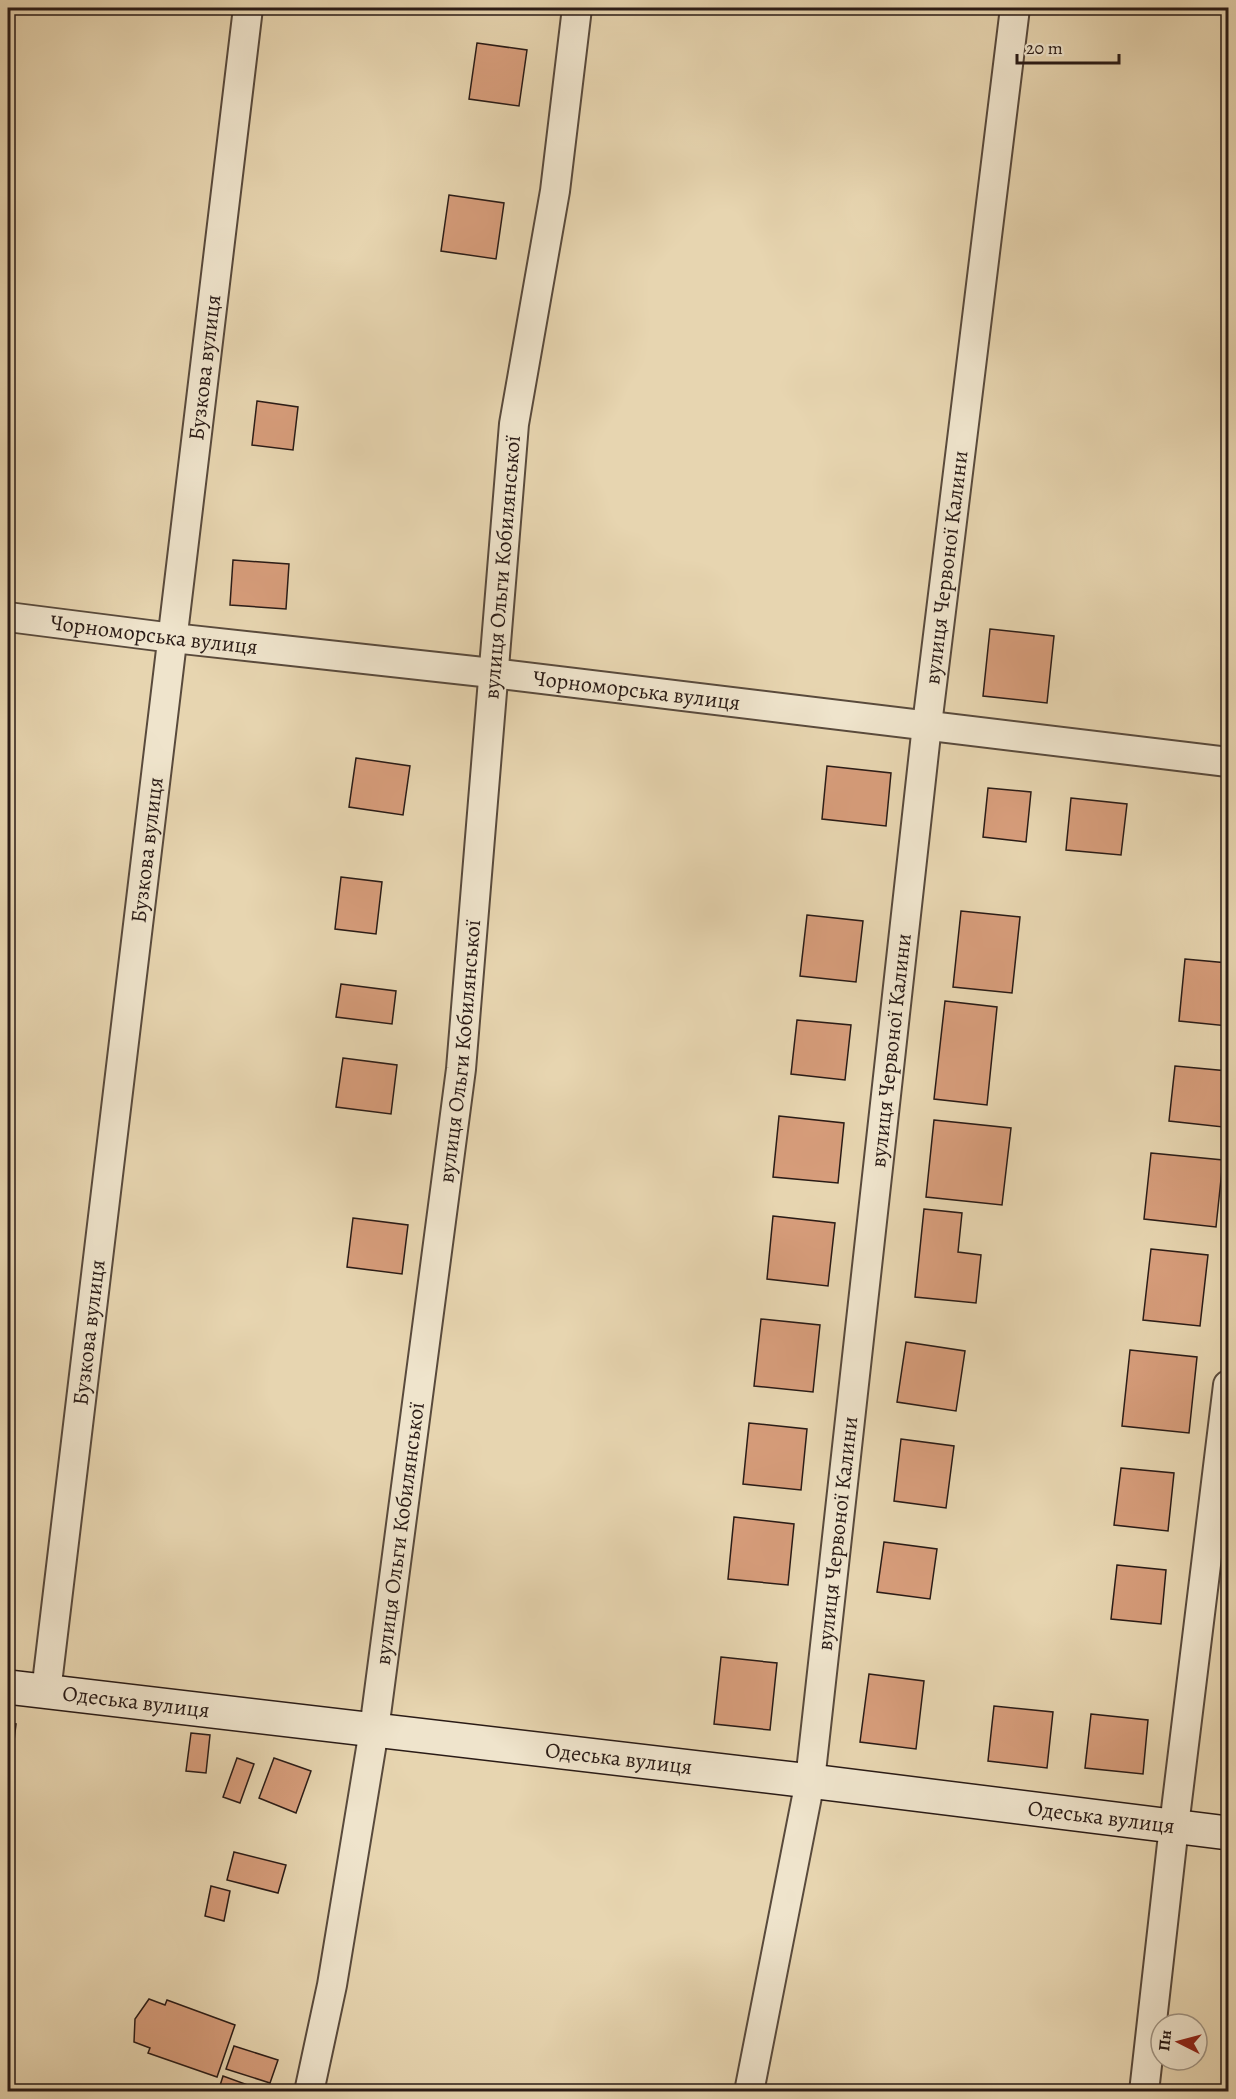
<svg xmlns="http://www.w3.org/2000/svg" width="1236" height="2099" viewBox="0 0 1236 2099" font-family="Alegreya,serif">
	<rect width="100%" height="100%" fill="#e7d5b0"/>
	<filter id="stains"><feTurbulence type="fractalNoise" baseFrequency=".00333" numOctaves="4"/><feColorMatrix values="0 0 0 0 .2 0 0 0 0 .09 0 0 0 0 .02 0 0 0 .5 -.17"/></filter>
	<radialGradient id="worn" r=".72"><stop offset=".6" stop-color="#630" stop-opacity="0"/><stop offset="1" stop-color="#630" stop-opacity=".3"/></radialGradient>
	<g fill="#d79d7b" stroke="#2a1b16" stroke-width="1.5">
		<path d="M477,43L527,50L519,106L469,99Z"/>
		<path d="M449,195L504,203L496,259L441,251Z"/>
		<path d="M257,401L298,407L293,450L252,445Z"/>
		<path d="M233,560L289,564L286,609L230,605Z"/>
		<path d="M990,629L1054,636L1047,703L983,696Z"/>
		<path d="M356,758L410,766L403,815L349,807Z"/>
		<path d="M827,766L891,773L886,826L822,819Z"/>
		<path d="M988,788L1031,792L1026,842L983,837Z"/>
		<path d="M1071,798L1127,804L1121,855L1066,850Z"/>
		<path d="M341,877L382,882L376,934L335,929Z"/>
		<path d="M961,911L1020,917L1012,993L953,987Z"/>
		<path d="M807,915L863,921L856,982L800,976Z"/>
		<path d="M1185,959L1228,963V1026L1179,1021Z"/>
		<path d="M341,984L396,991L392,1024L336,1017Z"/>
		<path d="M945,1001L997,1007L987,1105L934,1099Z"/>
		<path d="M797,1020L851,1025L845,1080L791,1074Z"/>
		<path d="M343,1058L397,1065L391,1114L336,1107Z"/>
		<path d="M1175,1066L1228,1071L1223,1127L1169,1121Z"/>
		<path d="M779,1116L844,1123L838,1183L773,1177Z"/>
		<path d="M934,1120L1011,1128L1002,1205L926,1197Z"/>
		<path d="M1151,1153L1223,1160L1216,1227L1144,1219Z"/>
		<path d="M924,1209L962,1213L958,1252L981,1255L976,1303L915,1297Z"/>
		<path d="M773,1216L835,1223L828,1286L767,1279Z"/>
		<path d="M353,1218L408,1225L402,1274L347,1267Z"/>
		<path d="M1151,1249L1208,1255L1200,1326L1143,1320Z"/>
		<path d="M761,1319L820,1325L813,1392L754,1386Z"/>
		<path d="M906,1342L965,1351L956,1411L897,1402Z"/>
		<path d="M1130,1350L1197,1357L1189,1433L1122,1426Z"/>
		<path d="M749,1423L807,1429L801,1490L743,1484Z"/>
		<path d="M901,1439L954,1446L946,1508L894,1501Z"/>
		<path d="M1121,1468L1174,1473L1168,1531L1114,1525Z"/>
		<path d="M734,1517L794,1524L788,1585L728,1579Z"/>
		<path d="M884,1542L937,1549L930,1599L877,1592Z"/>
		<path d="M1117,1565L1166,1570L1161,1624L1111,1619Z"/>
		<path d="M721,1657L777,1663L770,1730L714,1724Z"/>
		<path d="M869,1674L924,1681L916,1749L860,1742Z"/>
		<path d="M994,1706L1053,1712L1047,1768L988,1761Z"/>
		<path d="M1091,1714L1148,1720L1143,1774L1085,1768Z"/>
		<path d="M8,1723L16,1724L8,1791Z"/>
		<path d="M191,1733L210,1735L206,1773L186,1771Z"/>
		<path d="M237,1758L254,1764L240,1803L223,1797Z"/>
		<path d="M274,1758L311,1771L296,1813L259,1798Z"/>
		<path d="M234,1852L286,1865L278,1893L227,1880Z"/>
		<path d="M211,1886L230,1891L224,1921L205,1916Z"/>
		<path d="M149,1999L165,2005L167,2000L235,2025L217,2077L148,2053L150,2048L134,2042L135,2019Z"/>
		<path d="M234,2046L278,2060L270,2083L226,2069Z"/>
		<path d="M223,2076L267,2092H218Z"/>
	</g>
	<g fill="none" stroke-linecap="round" stroke-linejoin="round">
		<defs>
			<g id="street">
				<path id="s1" d="M8,617L173,638L492,673L1228,762"/>
				<path id="s2" d="M46,1692L248,8"/>
				<path id="s3" d="M309,2092L332,1985L374,1730L461,1069L514,424L555,191L577,8"/>
				<path id="s4" d="M749,2092L810,1781L927,725L1015,8"/>
				<path d="M1144,2092L1174,1826L1228,1385"/>
			</g>
			<g id="secondary">
				<path id="s5" d="M8,1687L810,1781L1228,1833"/>
			</g>
		</defs>
		<use href="#street" stroke="#594a3c" stroke-width="32"/>
		<use href="#secondary" stroke="#2a1b16" stroke-width="36"/>
		<use href="#street" stroke="#efe4cc" stroke-width="28"/>
		<use href="#secondary" stroke="#efe4cc" stroke-width="33"/>
	</g>
	<g text-anchor="middle" dominant-baseline="central" stroke-width="6" stroke-linejoin="round" paint-order="stroke">
		<g font-size="22" fill="#2a1b16" stroke="#efe4cc">
			<text stroke="none"><textPath href="#s2" startOffset="1334">Бузкова вулиця</textPath></text>
			<text stroke="none"><textPath href="#s3" startOffset="1538">вулиця Ольги Кобилянської</textPath></text>
			<text stroke="none"><textPath href="#s4" startOffset="1538">вулиця Червоної Калини</textPath></text>
			<text stroke="none"><textPath href="#s1" startOffset="147">Чорноморська вулиця</textPath></text>
			<text stroke="none"><textPath href="#s1" startOffset="633">Чорноморська вулиця</textPath></text>
			<text stroke="none"><textPath href="#s2" startOffset="848">Бузкова вулиця</textPath></text>
			<text stroke="none"><textPath href="#s3" startOffset="1052">вулиця Ольги Кобилянської</textPath></text>
			<text stroke="none"><textPath href="#s4" startOffset="1052">вулиця Червоної Калини</textPath></text>
			<text stroke="none"><textPath href="#s2" startOffset="362">Бузкова вулиця</textPath></text>
			<text stroke="none"><textPath href="#s3" startOffset="566">вулиця Ольги Кобилянської</textPath></text>
			<text stroke="none"><textPath href="#s4" startOffset="566">вулиця Червоної Калини</textPath></text>
			<text stroke="none"><textPath href="#s5" startOffset="129">Одеська вулиця</textPath></text>
			<text stroke="none"><textPath href="#s5" startOffset="615">Одеська вулиця</textPath></text>
			<text stroke="none"><textPath href="#s5" startOffset="1101">Одеська вулиця</textPath></text>
		</g>
	</g>
	<rect width="1236" height="2099" fill="none" stroke="#e7d5b0" stroke-width="30"/>
	<rect x="9" y="9" width="1218" height="2081" fill="none" stroke="#2a1b16" stroke-width="3"/>
	<rect x="15" y="15" width="1206" height="2069" fill="none" stroke="#2a1b16" stroke-width="1.5"/>
	<g transform="translate(1179 2042) rotate(276)"><circle r="28" fill="#efe4cc" stroke="#a09483" stroke-width="1.5"/>
	<path d="M0-4.5L10 22L0 15L-10 22Z" fill="#8f2418"/>
	<text y="-9" font-size="16" font-weight="bold" text-anchor="middle" fill="#2a1b16">Пн</text>
	</g>
	<path d="M1017 54v9h102v-9" fill="none" stroke="#2a1b16" stroke-width="3"/>
	<text x="1026" y="54" font-size="18" fill="#2a1b16" stroke="#efe4cc" stroke-width="4.5" paint-order="stroke">20 m</text>
	<rect width="100%" height="100%" filter="url(#stains)"/>
	<rect width="100%" height="100%" fill="url(#worn)"/>
</svg>
